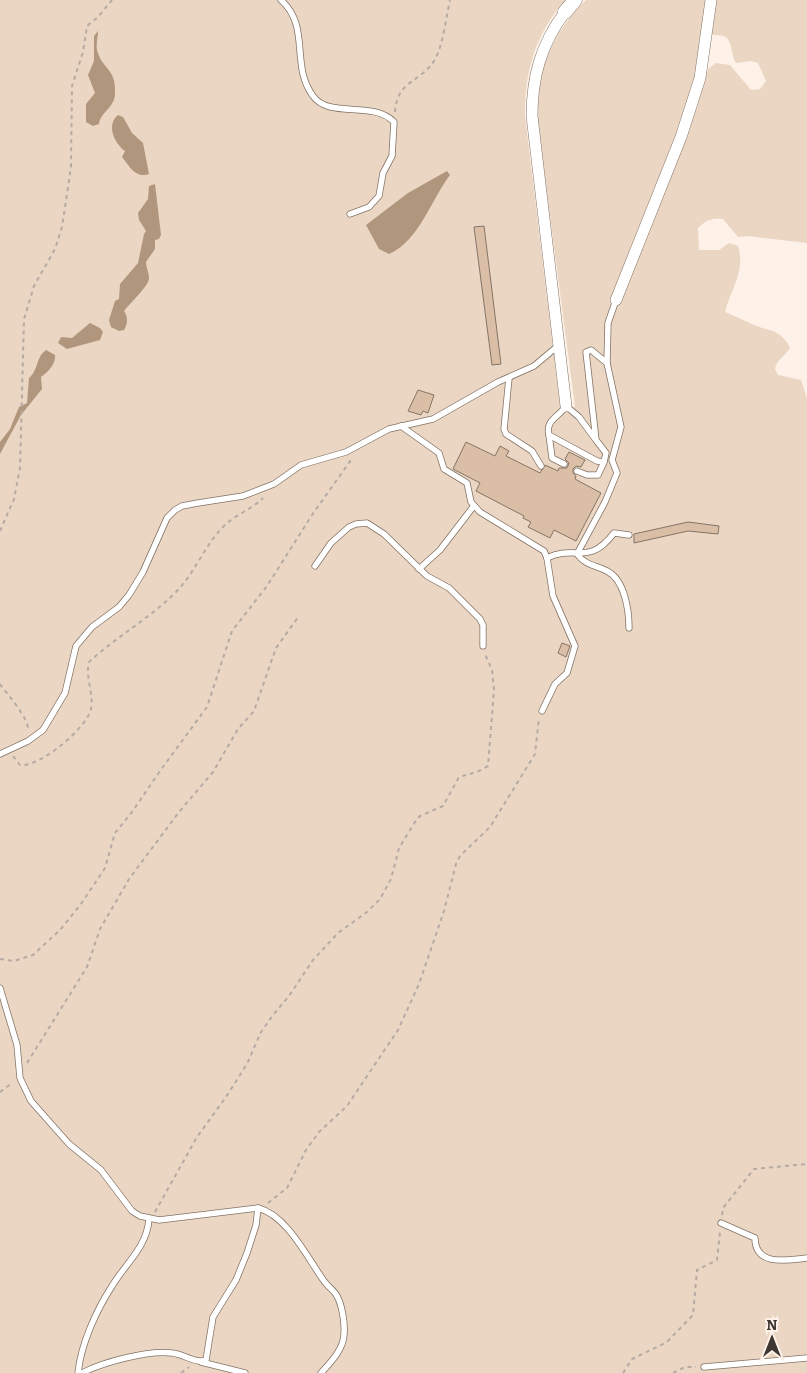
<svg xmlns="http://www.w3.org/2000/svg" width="807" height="1373" viewBox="0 0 807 1373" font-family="Bitter,serif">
	<rect width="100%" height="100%" fill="#fdf1e8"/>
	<path fill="#ebd6c4" d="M0,0H566C536,31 524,74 525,116L560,406L575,407L537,117C538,69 551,34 586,0H706L695,77L675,136L611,299L687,136L708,69L716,63L730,65L751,90L760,89L766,81L758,63L751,61L736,63C731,56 733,40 724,36C720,35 715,36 711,34L715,0H807V243L747,236L738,237L723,219C712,218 706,220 698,228L699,250H719L729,243L738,246C746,270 731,289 725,312C735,316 745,321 754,325C772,332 779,329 790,347C786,357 777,358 775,369L778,375L801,380L807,398V1373H0Z"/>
	<g fill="#b1967e">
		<path d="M98,31C98,37 96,44 97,50C102,70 116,67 115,93C115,108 101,111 99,124L93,126L86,122V104L95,93L88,75L94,61V36Z"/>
		<path d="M118,115L123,117L132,133L143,143L149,174C136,179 129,166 122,157L125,151C114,143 106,125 118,115Z"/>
		<path d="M447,171L450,175C431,200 419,241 389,254L379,249L366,225L408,193Z"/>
		<path d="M155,184L161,235L159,239L155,240V249L146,262C146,267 149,273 149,278C149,286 130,303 124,311C128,317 128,323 124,330L119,331L111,327L109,320L115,301L119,299L120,284L138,263L144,234L146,231L139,220L138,213L148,199L149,186Z"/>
		<path d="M90,323L100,328L103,332L100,340L67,349L58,343L61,337L72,338Z"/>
		<path d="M46,350L55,355C56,364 48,372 41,377L42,389L21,415L0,454V442L10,429L19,407L27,403L29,378C38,371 36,357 46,350Z"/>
	</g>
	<g fill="#dbbea6" stroke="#857567">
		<path d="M484,226L501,364L492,365L474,227Z"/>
		<path d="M418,390L434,395L428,413L423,411L421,415L408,411Z"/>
		<path d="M466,442L495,456L500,446L509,451L506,456L540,473L545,465L558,471L559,468H567L569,463L565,459L569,452L585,460L581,467L576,466L573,469V473L576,476L575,479L601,493L576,541L554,530L550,538L528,527L531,522L523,518L524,516L476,491L480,483L453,469Z"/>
		<path d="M688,522L719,526L718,534L688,531L634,543V534Z"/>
		<path d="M562,643L570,646L566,657L558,653Z"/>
	</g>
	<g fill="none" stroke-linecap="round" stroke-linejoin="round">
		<defs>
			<g id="service">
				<path d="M281,0C311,27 290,65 313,96C329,119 373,100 394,122L392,156L383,173L379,196L369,207L350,214"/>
				<path d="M616,300L608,323L607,363L621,427L612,460L617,473L605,502L577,554C585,565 595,565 607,571C625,580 629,611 629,628"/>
				<path d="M509,378L504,429L506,434L532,451L541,466"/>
				<path d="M401,426L439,453L444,469L467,483L471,502L480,512L544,551L547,558L553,596L575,646L567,673L555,684L542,711"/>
				<path d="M549,435L552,458L564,464"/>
				<path d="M596,440L579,417L566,406C559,417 545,420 549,435L597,461L604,462L606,453L596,440L586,352L591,350L607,363"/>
				<path d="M577,471L587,475H598L604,462"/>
				<path d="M547,558C576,544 588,567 614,533L629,535"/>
				<path d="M315,566L331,543L349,527L356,524L367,523L384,534L427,576L449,588L480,619L483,625V646"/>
				<path d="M419,569L440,550L473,507"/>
				<path d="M0,754L28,741L43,730L65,693L76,646L92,627L119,607L129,595L143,572L167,518L175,510L182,506L198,503L243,496L274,484L301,465L346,452L389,429L433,419L498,382L534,366L559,345"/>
				<path d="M0,988L17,1045L20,1078L31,1101L69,1144L101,1170L132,1211L140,1216L159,1220L258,1208C287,1215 308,1259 324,1281C328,1287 334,1290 337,1296C342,1305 345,1323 344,1334C344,1349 330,1363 321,1373"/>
				<path d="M721,1223L755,1238C755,1267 788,1260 807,1258"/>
				<path d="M201,1362L245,1373"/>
				<path d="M704,1367L807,1358"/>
				<path d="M78,1373C81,1344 96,1311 112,1286C126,1263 147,1247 149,1219"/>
				<path d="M82,1373C103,1362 149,1350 172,1353C184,1354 195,1364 206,1360L213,1317L236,1280L247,1253L256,1225L258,1208"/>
			</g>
			<g id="minor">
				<path d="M565,12C541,44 532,77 532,116L566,406"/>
				<path d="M616,300L681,137L700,78L711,0"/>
			</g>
			<path id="tertiary" d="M565,12L575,0"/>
		</defs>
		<use href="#service" stroke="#827264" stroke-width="7"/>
		<use href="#minor" stroke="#827264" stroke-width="12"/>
		<use href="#tertiary" stroke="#827264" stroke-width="15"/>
		<g stroke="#b5aba3" stroke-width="2" stroke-dasharray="4 4" stroke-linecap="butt">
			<path d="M395,112C397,80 420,83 434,61C443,47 446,17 450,0"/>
			<path d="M0,531L14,499L20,468L24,319L34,286L55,249L62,227L71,167L72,86L83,52L87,26L98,17L112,0"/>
			<path d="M0,684C7,694 29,718 28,730"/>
			<path d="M13,756L20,765C39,768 87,728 91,709C94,694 85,677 89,662C117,636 149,619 176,592C195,573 204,546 223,527C234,515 251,510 263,498"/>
			<path d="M0,959L14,961L33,955L60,930L81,904L105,868L115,833L132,812L160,771L207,707L232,631L267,586L312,515L351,460"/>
			<path d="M27,1063L87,967L100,929L129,879L179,812L213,772L238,729L254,711L276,648L299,616"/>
			<path d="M0,1092L12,1083"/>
			<path d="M268,1203L287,1188L306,1150L319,1132L347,1106L398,1030L419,984L444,911L456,864L460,856L490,827L535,754L539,718"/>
			<path d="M155,1212L197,1137L226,1097L247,1064L261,1032L273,1015L289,996L313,960L338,933L367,912L380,899L391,879L399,848L415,822L420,816L443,806L459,777L477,772L488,766L494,690L492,670L485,654"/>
			<path d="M722,1215L723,1208L754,1169L807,1164"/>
			<path d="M181,1373L189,1367"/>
			<path d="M623,1373L632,1359L667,1342L693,1315L697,1270L717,1260L720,1232"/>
			<path d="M673,1373L685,1367H696"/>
		</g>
		<use href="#service" stroke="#fff" stroke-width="5.5"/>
		<use href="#minor" stroke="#fff" stroke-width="11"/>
		<use href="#tertiary" stroke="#fff" stroke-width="14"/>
	</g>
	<g transform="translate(772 1338)" stroke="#fdf1e8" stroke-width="4" paint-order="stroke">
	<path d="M0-4L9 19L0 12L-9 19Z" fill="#3e3630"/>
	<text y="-8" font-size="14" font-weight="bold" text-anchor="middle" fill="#3e3630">N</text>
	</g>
</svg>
